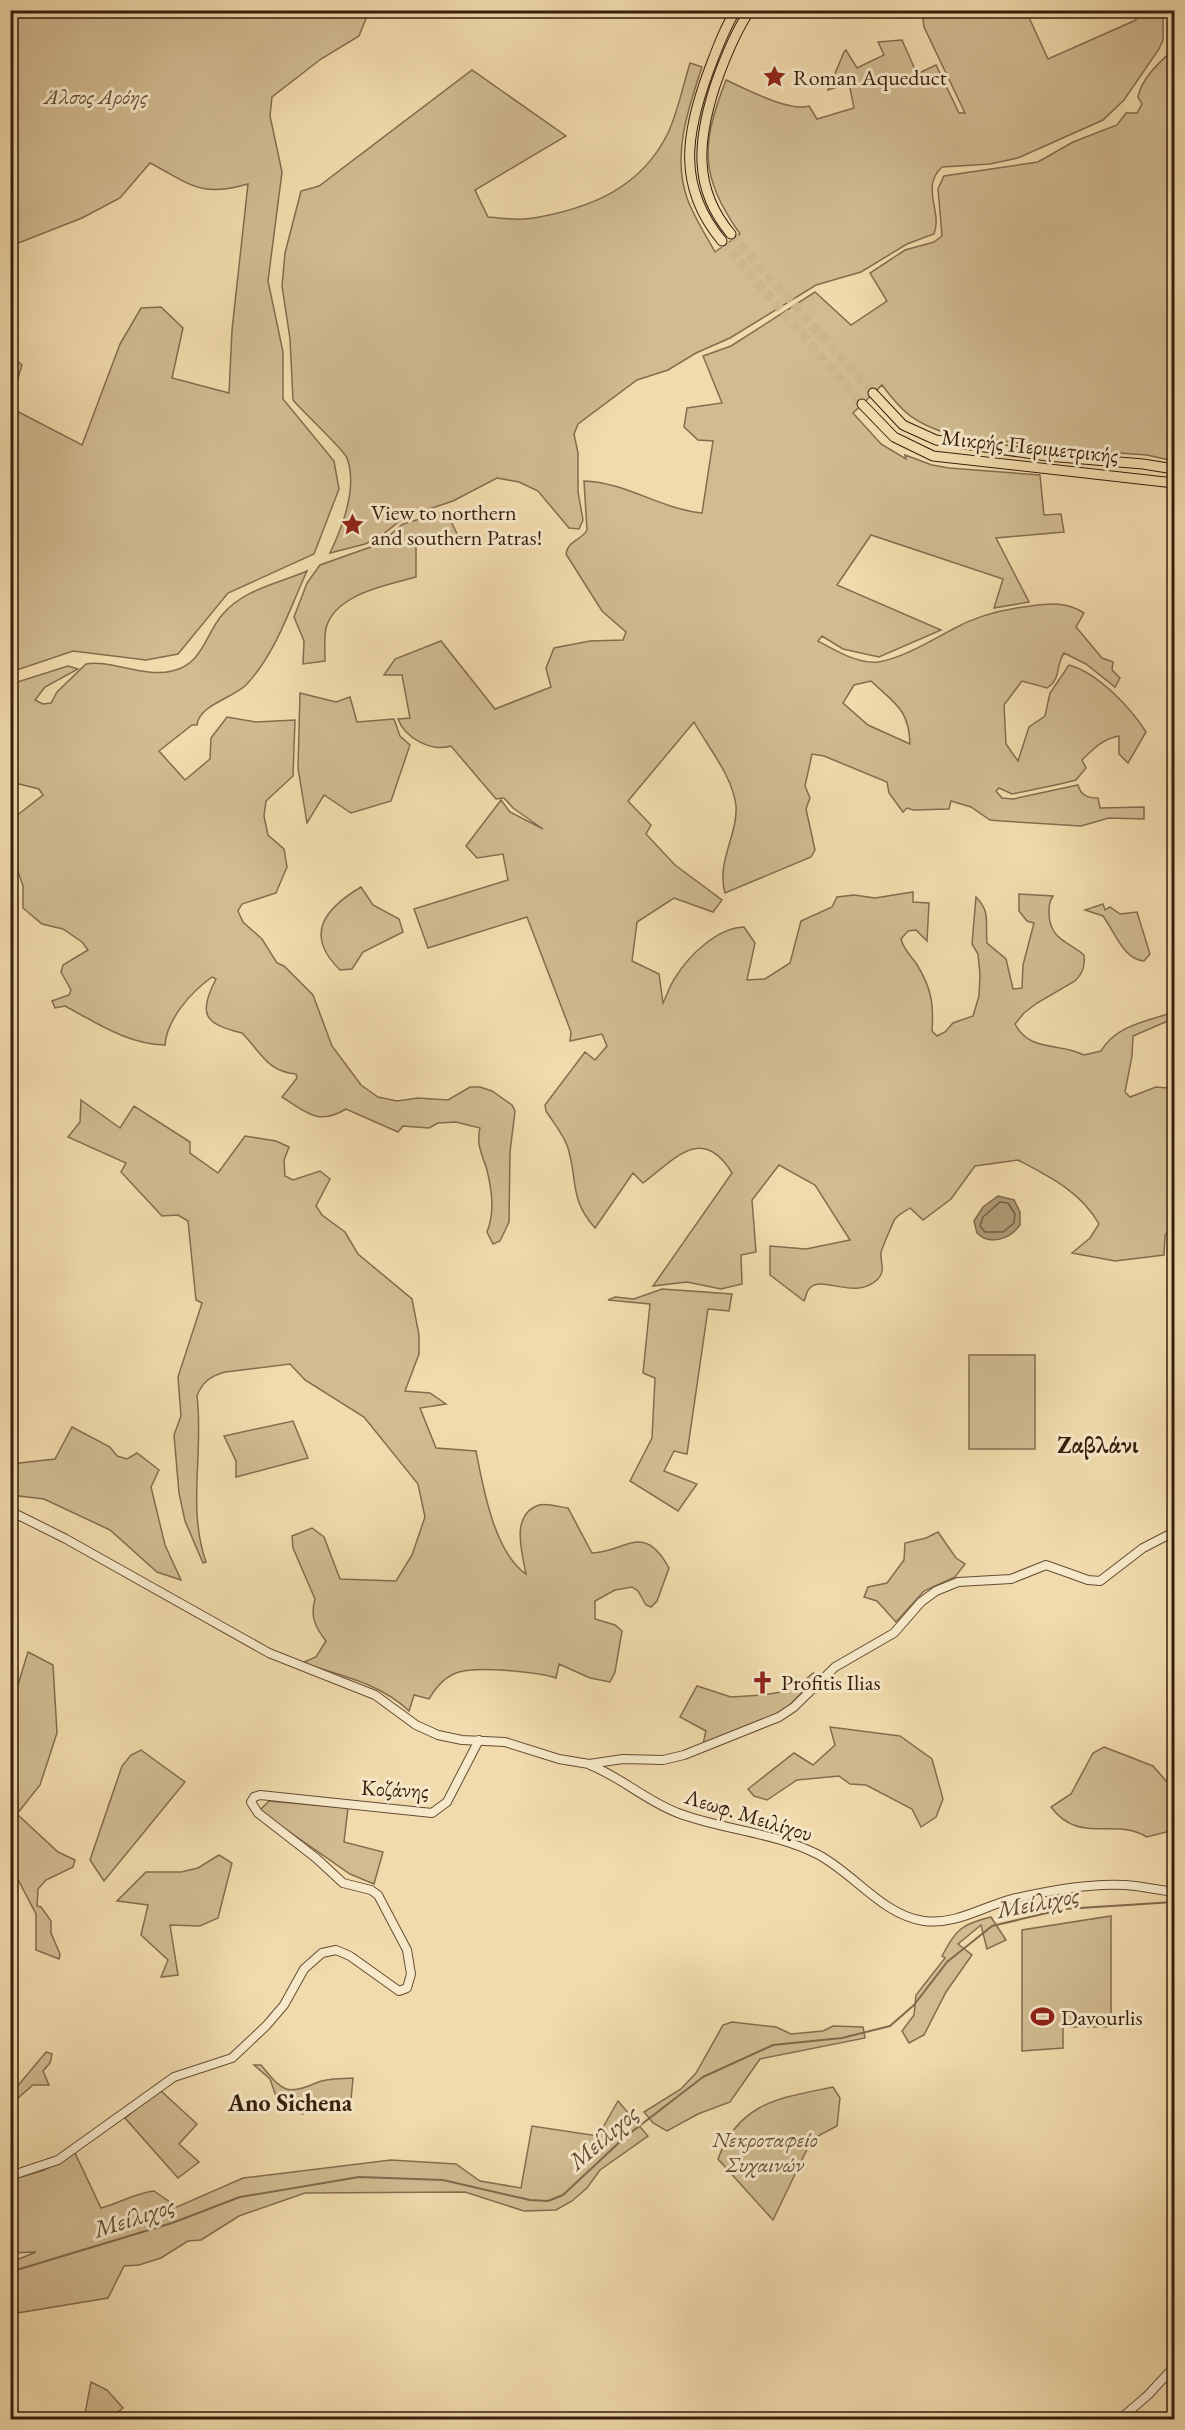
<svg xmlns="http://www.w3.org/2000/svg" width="1185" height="2430" viewBox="0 0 1185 2430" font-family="'EB Garamond',serif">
	<rect width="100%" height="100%" fill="#f1dbac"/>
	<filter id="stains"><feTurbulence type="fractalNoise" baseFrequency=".00333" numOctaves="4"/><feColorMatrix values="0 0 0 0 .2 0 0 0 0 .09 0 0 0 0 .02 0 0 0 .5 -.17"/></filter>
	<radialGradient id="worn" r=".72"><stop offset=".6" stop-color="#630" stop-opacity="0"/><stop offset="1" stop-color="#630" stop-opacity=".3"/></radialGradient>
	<g fill="#d1bb91" stroke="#846c4e" stroke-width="1.5" fill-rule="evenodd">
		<path d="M128,11L135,13L137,10L369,11L359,36L321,59L272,97L270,116L282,172L268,281L283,352V399L334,461L339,489L314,554L228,593L178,654L146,660L73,651L11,672V408L82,445L120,344L141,308L161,307L183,328L172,378L229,393L232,330L248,184C199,198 191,184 150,163L120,198L82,218L11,246V11Z"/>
		<path d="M922,11H1026L1048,59L1136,20L1133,11H1163V40L1159,49L1124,100L1103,120L1018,158L990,164L942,167C920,187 943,212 934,234L907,244L861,272L816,285L730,338L696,353L668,370L637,380L578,424L574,434L578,453V492L583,520L579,529L569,528L538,491L519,482L497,478L453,501L405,517L378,538L365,544L330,553C343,526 358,488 347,458C344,450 303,412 293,400L290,339L282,286L285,253L301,191L319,186L472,70L566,136L475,190L488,217C502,218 519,221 534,218C591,208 641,188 668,133C678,111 683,86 690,63L702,67C688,109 672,155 687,198C694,217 705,234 715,252L740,234C699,175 701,145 726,80C746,89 789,112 809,106L817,119L854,108L849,83L828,90L844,52L846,50L857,68L884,55L878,42L902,40L917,74L936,65L959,113H965L924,27Z"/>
		<path d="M1174,49V461L1147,455L1064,449L949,434C914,423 903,413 882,385L853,413L881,444L906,459L905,455L932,465L949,468L1040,475L1044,515L1061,514L1064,532L996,538L1029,602L994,608L1003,579L871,535L837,585L941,630L879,657L843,649L822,636L818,641C834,650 858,664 878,662C901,659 932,640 953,629C978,615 1003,609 1031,606C1051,603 1067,602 1084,613L1076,627L1102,658L1113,662L1112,670L1120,678L1115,687L1086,664L1064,653C1055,666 1062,678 1047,688L1022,681L1004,705L1006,744L1018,761L1029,727L1045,716L1050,693L1069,665C1098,673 1131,708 1146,732L1128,763L1119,754V736C1103,739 1094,748 1082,760L1086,768L1076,780L1060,784L1012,794L999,788L996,791L1002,798L1013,799L1078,785C1081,796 1088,798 1098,798L1100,808L1144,807V819L1109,818L1081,826L1001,821L990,820L971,807L951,801L949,809L913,810L907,808L903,812L889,793L887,782L824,756L812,754L805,786L810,798L806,809L815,850L811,857L725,893C716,863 738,834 736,806C733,777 708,747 694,722L628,801L651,825L646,834L675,865L722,900L713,912L674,898L637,922L632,961L659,974L663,1003C667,995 670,985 675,978C689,955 717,928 744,927L755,943L747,980L765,979L790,963L801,921L832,907L837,897L854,895L875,898L913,892V902L929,903L927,941L916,930L908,931L901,939C904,950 910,955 916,963C931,987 934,1003 932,1031L937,1036L945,1032L953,1023L973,1016L979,996L980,974L978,954L972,944L976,897C991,912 985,923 987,943L1006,959L1013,989L1022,988L1023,965L1034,923L1027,921L1019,911V894L1053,896C1049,902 1049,907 1049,914C1050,939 1067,941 1084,955C1085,966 1083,973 1075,981L1037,1003L1024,1013L1015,1024C1030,1053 1060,1042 1084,1055L1101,1051C1115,1027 1142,1022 1168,1014L1170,1020L1133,1036L1132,1056L1125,1092L1130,1097L1156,1087L1168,1088L1174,1085V1218L1165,1236L1164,1255L1115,1261L1072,1253L1090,1238L1099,1224C1081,1192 1050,1177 1018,1160L975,1166L951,1199L923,1220L910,1208C906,1211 899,1214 895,1219C894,1220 881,1250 881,1253C880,1262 886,1271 878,1279C855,1302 820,1273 809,1289C806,1292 806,1298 804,1301L770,1275V1246L806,1249L850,1240L815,1185L779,1165L752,1200L756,1252L741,1255L742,1284L721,1289L687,1282L653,1286L732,1173C702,1124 675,1159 643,1183L633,1173L595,1228C569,1199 578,1181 568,1148C564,1135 553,1122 546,1111L545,1105L585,1052L595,1060L607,1046L602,1034L570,1041L571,1032L527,917L428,948L414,909L508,880L503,854L477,858L466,846L501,800L510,812L543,829L513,808L504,798L496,799L451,746C431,752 405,738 398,719L410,718L402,675H384L395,659L441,641L495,709L551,687L546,668L554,648L590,641L623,640L626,632L602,611L566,554C568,540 581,541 587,530L584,481C625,482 661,509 702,513L713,441L698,440L684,427L687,408L722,403L703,356L731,346L815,292L851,325L887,301L870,273L905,250L934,242L942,236L938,189L944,176L1038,162L1073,142L1117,125L1126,113H1137L1142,104L1138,97C1142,77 1160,62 1174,49ZM871,681C895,704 909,709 910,744L868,725L843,703L854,685Z"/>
		<path d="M11,356L22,365L11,401Z"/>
		<path d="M446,511L460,540L416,546V577C387,585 335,594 326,628C324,638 325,651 325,661L303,664L304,641L294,617L307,583L320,565L379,544L403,524Z"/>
		<path d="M307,571C289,610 276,653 246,685C233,698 199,705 197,725H192L159,751L185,780L210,759L211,738L227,717L256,722L295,720L293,776L266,801L264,816L268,835L284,849L287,867L276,893L242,904L238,911L243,922L262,939L277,963L284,966L313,995L332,1046L361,1085L378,1097L397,1101L418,1098L448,1100L470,1087H480L492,1091L512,1105L515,1111L510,1152L509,1222L500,1241L493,1244L487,1232C495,1212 492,1191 487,1170C482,1154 476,1145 480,1128L456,1122L438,1123L429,1128L403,1126L398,1132L346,1109C318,1126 306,1112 282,1097L297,1078L296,1074C266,1071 261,1052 242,1033C205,1024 197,1015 216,979L212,977C191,992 167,1019 165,1045C127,1044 97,1023 65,1006L55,1008L52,1001L69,995L71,990L61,972L63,965L88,950L82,942L63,929L42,924L23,908V886L11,851V820L43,795L39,789L11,782V684L68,666L78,669L45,687L35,700L43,704L51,703L57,692L86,664C108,659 144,678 172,671C203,664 205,635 222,615C244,589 277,584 307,571Z"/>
		<path d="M300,693L336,702L350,697L357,722L394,719L400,736L410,745L391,801L351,813L324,795L307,823L298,768Z"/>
		<path d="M361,887L373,905L399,919L403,932L363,952L352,969L340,970C304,935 324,909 361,887Z"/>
		<path d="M1103,904L1105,910L1110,907L1120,914L1137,912L1150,954L1144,961C1123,959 1115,932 1103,916L1085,910Z"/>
		<path d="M81,1100L120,1128L134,1106L190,1142V1153L218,1173L245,1136L276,1141L289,1147L284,1160L285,1176L293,1180L320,1171L330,1179L316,1206L322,1215L345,1232L358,1254L412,1299L419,1335V1354L405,1391L430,1393L446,1404L420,1408L436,1448L476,1451C483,1487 494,1552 526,1574C522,1552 510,1515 539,1505C547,1503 560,1507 568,1508L592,1553C626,1552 643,1521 669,1568L657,1601L651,1607L646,1605L638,1591L632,1587L615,1590L595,1601V1619L615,1625L622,1631L615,1672L610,1682L590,1678L559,1664L556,1678C537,1672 478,1666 459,1672C445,1676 436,1687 429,1699L414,1695L409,1711C380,1683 339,1675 302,1663L316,1657L326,1641C315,1627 310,1616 315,1599L293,1548L292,1536L312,1528L324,1537L340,1579L396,1581L412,1555L425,1517L418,1484L364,1417L305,1380L290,1364L225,1372C211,1376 202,1382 197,1396C204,1451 187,1508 206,1562L203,1563L185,1521L179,1493L174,1435L181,1416L178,1377L202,1303L196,1300L188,1221L178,1215L162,1216L121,1172L126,1163L68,1137L80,1122Z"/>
		<path d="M662,1289L732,1294L729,1311L708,1309L687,1454L674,1451L664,1471L697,1484L678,1511L630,1481L652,1438L655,1378L643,1373L650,1304L608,1300L615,1297L634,1299Z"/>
		<rect x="969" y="1355" width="66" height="94"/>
		<path d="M293,1421L308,1458L236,1477V1461L224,1436Z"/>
		<path d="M72,1427L110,1447L117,1456L127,1459L137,1453L159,1470L151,1487L165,1545L181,1580L157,1572L110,1530L44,1499L11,1495V1464L55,1459Z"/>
		<path d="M938,1532L956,1558L965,1564L955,1577L924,1591L896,1622L877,1601L864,1597L868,1587L887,1583L904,1560L905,1543L926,1538Z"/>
		<path d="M28,1652L53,1665L57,1733L40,1785L17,1814L58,1852L75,1860L73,1867L46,1880L38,1889L37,1906L41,1907L51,1921V1933L60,1954L59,1959L36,1950V1914L14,1872L11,1870V1708L17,1707L16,1691Z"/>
		<path d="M813,1673L819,1675L783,1712L703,1744L706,1731L680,1717L697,1686L731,1697L763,1695L793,1690Z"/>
		<path d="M830,1727L900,1736L932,1759L943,1799L936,1817L921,1827L912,1809L866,1785L850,1784L839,1776L797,1780L767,1800L754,1796L748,1789L794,1753L813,1765L835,1745Z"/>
		<path d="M1104,1747L1153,1766L1167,1782L1174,1783V1830L1147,1837C1115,1817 1079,1845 1051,1807L1071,1794L1093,1753Z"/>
		<path d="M141,1750L185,1782L104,1881L90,1860L122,1766L131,1755Z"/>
		<path d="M269,1801L348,1808L344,1842L383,1852L374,1884L350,1874L271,1819L260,1810Z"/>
		<path d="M219,1855L232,1863L218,1918L200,1926L170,1925L178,1975L161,1977L168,1960L141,1935L148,1905L117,1901L146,1872H181L198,1868Z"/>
		<path d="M1111,1916V2027H1063V2048L1022,2051V1930Z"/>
		<path d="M991,1917L1006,1940L987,1949L981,1925L958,1944L972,1955L946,1992L924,2035L909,2043L902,2031L914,2015L916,1995L945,1958L942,1956C956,1929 962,1924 991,1917Z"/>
		<path d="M732,2022L776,2027L791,2034L823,2031L833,2026L863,2027L865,2038L760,2059L730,2102L698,2114L667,2131L653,2123L644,2112L681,2089L696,2073L723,2025Z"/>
		<path d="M46,2052L52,2054L50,2063L43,2071L49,2085H33L11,2104V2094Z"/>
		<path d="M254,2065H261C281,2089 285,2097 316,2083C326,2078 341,2079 353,2078L351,2100L302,2114L300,2103L278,2102L270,2079Z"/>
		<path d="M833,2087L840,2098L837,2126L812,2139L773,2220L718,2159C739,2102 780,2098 833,2087Z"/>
		<path d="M160,2090L197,2124L179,2144L199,2162L178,2178L125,2118Z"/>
		<path d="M618,2101L648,2136L600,2170L587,2188L572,2201L556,2210L524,2211L465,2192L305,2193L239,2216L201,2240L188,2241L161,2258L139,2265L124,2266L108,2298L11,2314L10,2259H19L36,2252L11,2253V2180L44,2170L75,2153L101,2208C120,2203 135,2193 154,2191L177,2207L243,2178L391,2160L456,2164L480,2181L521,2188L532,2126L598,2136Z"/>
		<path d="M91,2382L107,2390L123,2408L109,2419H84Z"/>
	</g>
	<path fill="#b19a75" stroke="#80684b" stroke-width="1.5" d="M998,1196L1014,1200L1020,1212V1225C1010,1239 990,1246 977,1233L974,1221L983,1207Z"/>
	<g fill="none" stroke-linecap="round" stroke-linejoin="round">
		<path stroke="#745c40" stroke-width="1.5" d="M1000,1202L1008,1203L1015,1214L1014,1223L1003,1232H985L980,1226L983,1217Z"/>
		<path stroke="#80684b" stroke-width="2" d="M10,2272L172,2223L240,2197L359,2177L443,2180L530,2200L548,2201L563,2195L625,2137L703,2077L773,2045L842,2038L890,2026L914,2005L947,1962L992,1926L1064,1909L1174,1902"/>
		<g stroke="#ccb58c" stroke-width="9" stroke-dasharray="9 4.5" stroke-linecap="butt">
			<path d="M731,234L873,393"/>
			<path d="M722,241L862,404"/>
		</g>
		<defs>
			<g id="minor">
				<path d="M1174,1499V1511"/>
				<path d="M10,1511L66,1539L269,1653L375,1695L416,1725L438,1735L462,1740L505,1742L559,1759L589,1764L623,1759L663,1760L684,1755L779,1717L794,1707L835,1667L894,1633L921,1602L936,1591L958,1582L1011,1579L1046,1565L1088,1580L1100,1581L1143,1548L1174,1532"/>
				<path d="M590,1765C621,1777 646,1801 678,1813C723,1830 773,1832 817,1854C854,1873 882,1915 924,1921C956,1925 982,1907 1012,1899C1048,1891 1088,1883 1125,1885C1141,1886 1158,1890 1174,1892"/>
				<path d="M10,2176L58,2160L174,2077L232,2058L266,2026L284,2005L304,1969L322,1953L336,1950L350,1956L399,1991L407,1988L411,1974L407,1950L378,1895L371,1890L343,1883L316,1858L258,1813L251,1802L254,1797L260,1795L432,1813L447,1802L479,1740"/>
				<path d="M1119,2420L1148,2395L1174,2367"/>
			</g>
			<g id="major">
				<path d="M731,234C692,188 698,139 715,86C724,60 734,34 750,10"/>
				<path d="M722,241C676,186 686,132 709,70C717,49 724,29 736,10"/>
				<path d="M873,393L903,425L936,440L1047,456L1143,464L1174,469"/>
				<path d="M862,404L894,437L933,456L1174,483"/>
			</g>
		</defs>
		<use href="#minor" stroke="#654c33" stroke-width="10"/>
		<use href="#major" stroke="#361d0b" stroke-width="11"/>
		<use href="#minor" stroke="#f6e8c9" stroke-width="8"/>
		<use href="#major" stroke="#f1dbac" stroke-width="9"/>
	</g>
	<defs>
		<symbol id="sight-bare" viewBox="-9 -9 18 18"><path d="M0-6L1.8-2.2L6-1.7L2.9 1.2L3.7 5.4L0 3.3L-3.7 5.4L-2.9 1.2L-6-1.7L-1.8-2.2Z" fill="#8f2418" stroke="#f6e8c9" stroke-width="2.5" paint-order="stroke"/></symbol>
		<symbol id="church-bare" viewBox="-9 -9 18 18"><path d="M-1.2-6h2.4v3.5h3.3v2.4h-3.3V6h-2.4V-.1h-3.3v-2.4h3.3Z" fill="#8f2418" stroke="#f6e8c9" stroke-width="2.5" paint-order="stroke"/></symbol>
		<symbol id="stadium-bare" viewBox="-9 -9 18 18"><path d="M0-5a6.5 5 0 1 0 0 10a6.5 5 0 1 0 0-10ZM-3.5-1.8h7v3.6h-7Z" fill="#8f2418" stroke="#f6e8c9" stroke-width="2.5" paint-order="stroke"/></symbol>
	</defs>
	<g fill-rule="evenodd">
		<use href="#sight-bare" x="758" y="60" width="33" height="33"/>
		<use href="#sight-bare" x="336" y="508" width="33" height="33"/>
		<use href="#church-bare" x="746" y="1666" width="33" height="33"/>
		<use href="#stadium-bare" x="1026" y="2000" width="33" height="33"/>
	</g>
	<g text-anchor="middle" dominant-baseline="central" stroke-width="6" stroke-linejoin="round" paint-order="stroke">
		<g font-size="22" fill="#361d0b" stroke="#f6e8c9" text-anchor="start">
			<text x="793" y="77">Roman Aqueduct</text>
			<text x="371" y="512">View to northern<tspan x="371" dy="25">and southern Patras!</tspan></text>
			<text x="781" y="1682">Profitis Ilias</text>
			<text x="1061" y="2017">Davourlis</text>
		</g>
		<g font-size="22" font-style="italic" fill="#644c33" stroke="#f6e8c9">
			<text x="96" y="96">Άλσος Αρόης</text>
			<text x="765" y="2139">Νεκροταφείο<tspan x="765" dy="25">Συχαινών</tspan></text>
		</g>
		<g font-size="22" fill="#361d0b" stroke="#f6e8c9">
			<text transform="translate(1030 446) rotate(6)">Μικρής Περιμετρικής</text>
			<text transform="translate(395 1789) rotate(3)">Κοζάνης</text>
			<text transform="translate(749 1815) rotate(17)">Λεωφ. Μειλίχου</text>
		</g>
		<g font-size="24" font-weight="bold" fill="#361d0b" stroke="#f6e8c9">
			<text x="1098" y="1444">Ζαβλάνι</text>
			<text x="290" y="2102">Ano Sichena</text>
		</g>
		<g font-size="24" font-style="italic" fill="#614930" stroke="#f6e8c9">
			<text transform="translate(1038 1902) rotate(-11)">Μείλιχος</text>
			<text transform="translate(603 2137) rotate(-41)">Μείλιχος</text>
			<text transform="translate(134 2217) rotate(-18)">Μείλιχος</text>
		</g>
	</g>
	<rect width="1185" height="2430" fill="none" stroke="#f1dbac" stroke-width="36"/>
	<rect x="12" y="12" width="1161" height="2406" fill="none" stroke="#361d0b" stroke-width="3"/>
	<rect x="18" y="18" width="1149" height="2394" fill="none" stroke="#361d0b" stroke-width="1.5"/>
	<rect width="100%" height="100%" filter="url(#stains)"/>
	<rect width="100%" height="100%" fill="url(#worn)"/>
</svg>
